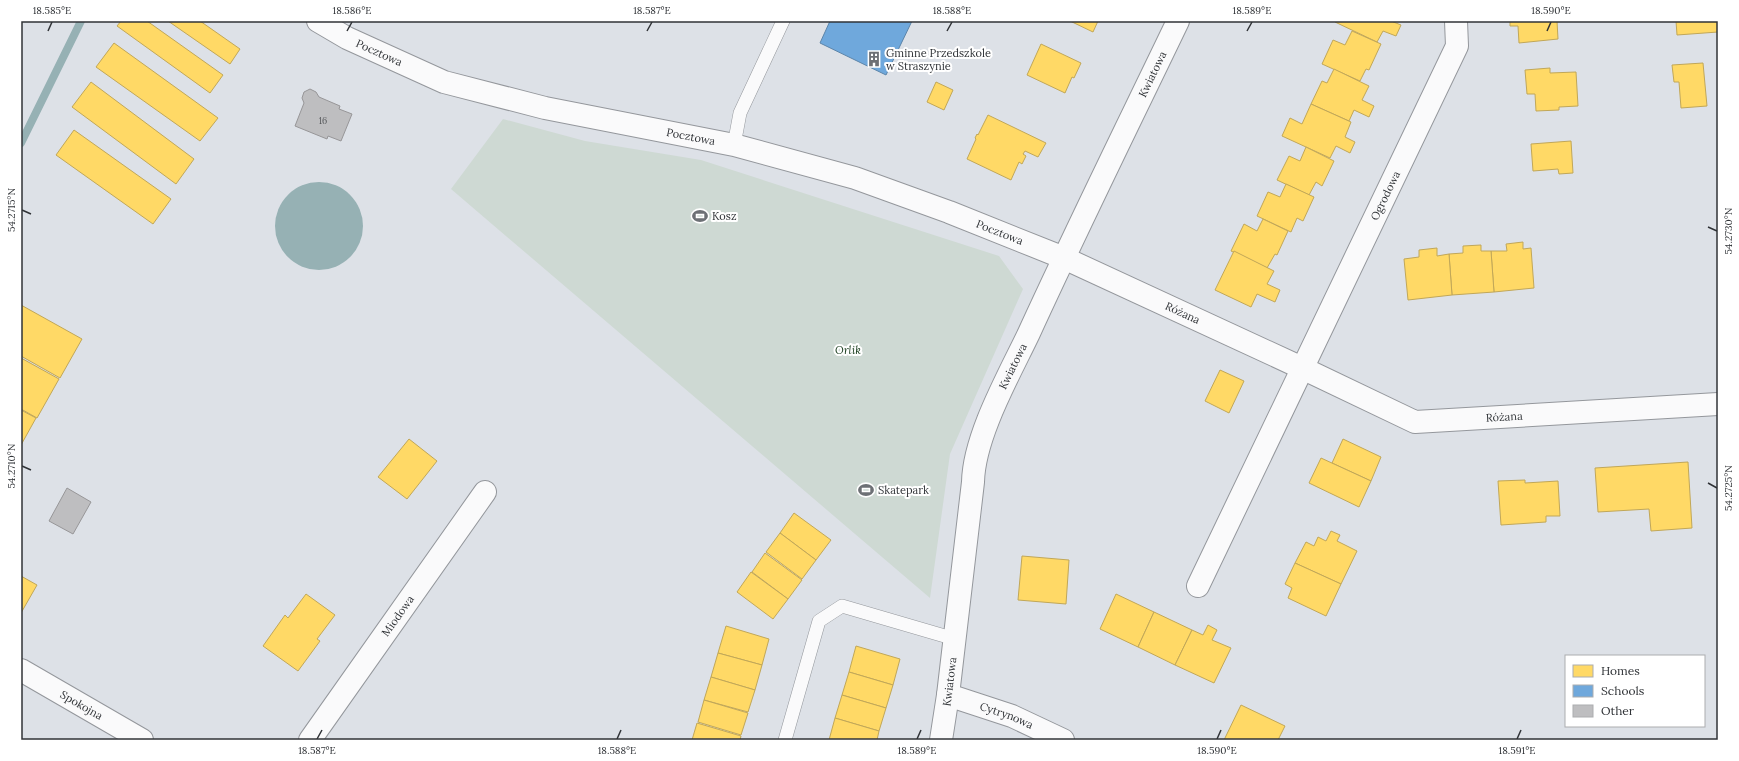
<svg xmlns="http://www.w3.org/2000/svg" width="1739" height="761" viewBox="0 0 1739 761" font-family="Lora,serif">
	<rect width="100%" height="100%" fill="#dde1e7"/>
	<path fill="#ced9d3" d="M503,119L585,141L701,160L999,256L1023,289L950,454L930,598L451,189Z"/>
	<circle fill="#96b1b4" cx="319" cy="226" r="44"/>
	<g fill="#ffd966" stroke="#c1a758">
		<path d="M121,21H147L223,75L210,93L117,26Z"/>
		<path d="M168,21H200L240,49L230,64Z"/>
		<path d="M1070,21H1098L1093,32Z"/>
		<path d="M1335,21H1391L1401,25L1396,36L1383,31L1377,42L1335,22Z"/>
		<path d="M1510,21H1557L1558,39L1519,43L1518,26H1510Z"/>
		<path d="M1676,21H1718V32L1677,35Z"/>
		<path d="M1352,31L1381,44L1369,70L1366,69L1360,81L1322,64L1333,40L1345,45Z"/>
		<path d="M114,43L218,118L200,141L96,67Z"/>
		<path d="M1041,44L1081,63L1074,78L1072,77L1065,93L1027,75Z"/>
		<path d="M1703,63L1707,106L1681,108L1679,82H1674L1672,65Z"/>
		<path d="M1550,68V73L1576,72L1578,106L1559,107V110L1536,111L1535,94H1527L1525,70Z"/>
		<path d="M1334,69L1369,86L1362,100L1374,106L1369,117L1354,110L1349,121L1311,104L1322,81L1327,83Z"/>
		<path d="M91,82L194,159L176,184L72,107Z"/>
		<path d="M936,82L953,90L944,110L927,102Z"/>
		<path d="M1311,104L1351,122L1345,137L1355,142L1350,153L1336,146L1330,158L1282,136L1290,118L1302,124Z"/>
		<path d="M988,115L1046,143L1038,157L1025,151L1023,154L1026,156L1022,164L1019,162L1011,180L967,159L976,139L975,138L977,134L978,135Z"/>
		<path d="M74,130L171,199L153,224L56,155Z"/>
		<path d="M1571,141L1573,173L1559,174L1558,169L1533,171L1531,144Z"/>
		<path d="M1306,147L1334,161L1322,186L1316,182L1309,195L1277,180L1289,156L1300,161Z"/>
		<path d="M1286,184L1314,197L1303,221L1297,218L1291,232L1257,216L1268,192L1280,197Z"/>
		<path d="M1263,219L1288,231L1277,255L1275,254L1267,268L1231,251L1244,224L1257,231Z"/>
		<path d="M1523,242V249L1531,248L1534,288L1494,292L1491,251H1507L1506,244Z"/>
		<path d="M1481,245V251H1491L1494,292L1452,295L1449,254L1463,253V246Z"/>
		<path d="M1437,248V256L1449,254L1452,295L1408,300L1404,259L1419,257V250Z"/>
		<path d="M1234,251L1274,271L1267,284L1280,290L1275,302L1257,294L1251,307L1215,290Z"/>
		<path d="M21,305L82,339L60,378L21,356Z"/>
		<path d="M21,358L59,379L37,418L21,409Z"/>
		<path d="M1220,370L1244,381L1229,413L1205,401Z"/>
		<path d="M21,410L36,418L21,445Z"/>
		<path d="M409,439L437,461L407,499L378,477Z"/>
		<path d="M1343,439L1381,457L1371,481L1332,463Z"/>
		<path d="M1321,458L1371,481L1359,507L1309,483Z"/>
		<path d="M1688,462L1692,528L1651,531L1649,509L1598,512L1595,468Z"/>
		<path d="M1525,480V483L1558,481L1560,516H1546V522L1501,525L1498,481Z"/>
		<path d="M794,513L831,540L816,560L780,533Z"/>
		<path d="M1331,531L1340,535L1337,541L1357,551L1341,584L1295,563L1306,542L1314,546L1318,537L1326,541Z"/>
		<path d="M780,533L816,560L802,579L766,552Z"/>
		<path d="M765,553L802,580L788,599L752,572Z"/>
		<path d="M1022,556L1069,560L1066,604L1018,600Z"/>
		<path d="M1295,563L1341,584L1326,616L1288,598L1292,588L1285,584Z"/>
		<path d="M751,572L788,599L773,619L737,592Z"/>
		<path d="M21,576L37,585L21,613Z"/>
		<path d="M306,594L335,615L317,639L320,641L298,671L263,646L285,615L288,618Z"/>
		<path d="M1116,594L1154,612L1138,647L1100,629Z"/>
		<path d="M1154,612L1192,630L1175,665L1138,647Z"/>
		<path d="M1208,625L1217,630L1212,640L1231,648L1214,683L1175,665L1192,630L1203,635Z"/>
		<path d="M726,626L769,639L762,665L718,653Z"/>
		<path d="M856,646L900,659L893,685L849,672Z"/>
		<path d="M718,653L762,665L755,690L711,677Z"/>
		<path d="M849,672L893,685L886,708L842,695Z"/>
		<path d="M711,677L755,690L748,712L704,700Z"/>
		<path d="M842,695L886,708L879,731L835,718Z"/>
		<path d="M704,700L748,713L741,735L698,722Z"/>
		<path d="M1241,705L1285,726L1278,740H1224Z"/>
		<path d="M835,718L879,731L877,740H829Z"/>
		<path d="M697,723L741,736L740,740H692Z"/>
	</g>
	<path fill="#6fa8dc" stroke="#5c85aa" d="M830,21H912L886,75L820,43Z"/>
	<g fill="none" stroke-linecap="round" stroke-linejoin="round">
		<path stroke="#96b1b4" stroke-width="8" d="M21,143L81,21"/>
	</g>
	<g fill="#bebec0" stroke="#979698">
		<path d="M310,89L316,92L319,97L340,106L339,109L352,114L341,141L328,136L327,139L295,126L304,103L302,98L304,92Z"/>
		<path d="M67,488L91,502L73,534L49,521Z"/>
	</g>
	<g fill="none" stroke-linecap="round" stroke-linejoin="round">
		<defs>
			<g id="service">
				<path d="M734,145L740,113L783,21"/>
				<path d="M785,740L819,621L842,606L955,639"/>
			</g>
			<g id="minor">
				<path id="s1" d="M318,21L347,38L444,82L545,108L734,145L855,178L949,212L1064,258L1302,368L1415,422L1718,404"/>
				<path id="s2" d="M1198,586L1457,46L1456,21"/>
				<path id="s3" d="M21,670L142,740"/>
				<path id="s4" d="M948,695L1012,716L1063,740"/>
				<path id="s5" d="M310,740L485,492"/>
				<path id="s6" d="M941,740L948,695L973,482C974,436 1009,375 1029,333C1077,228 1128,125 1178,21"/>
			</g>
		</defs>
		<use href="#service" stroke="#94979c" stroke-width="14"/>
		<use href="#minor" stroke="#94979c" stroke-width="24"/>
		<use href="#service" stroke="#fafafb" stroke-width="13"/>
		<use href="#minor" stroke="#fafafb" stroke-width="22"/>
	</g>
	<path fill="none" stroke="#303337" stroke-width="1.5" d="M48,31L52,22M347,31L352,22M647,31L652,22M947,31L952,22M1247,31L1252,22M1547,31L1551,22M22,210L31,214M1708,227L1717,231M22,466L31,470M1708,483L1717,488M317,739L322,730M617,739L621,730M917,739L921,730M1217,739L1221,730M1517,739L1521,730"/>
	<defs>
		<symbol id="building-bare" viewBox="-9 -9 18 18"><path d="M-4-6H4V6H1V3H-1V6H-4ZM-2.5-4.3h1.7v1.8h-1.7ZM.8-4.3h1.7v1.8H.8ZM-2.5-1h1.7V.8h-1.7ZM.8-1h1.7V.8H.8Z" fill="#6d7075" stroke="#fff" stroke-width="2.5" paint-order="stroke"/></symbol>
		<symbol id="stadium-bare" viewBox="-9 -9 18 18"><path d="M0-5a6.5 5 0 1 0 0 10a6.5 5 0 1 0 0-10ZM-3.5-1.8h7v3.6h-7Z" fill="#6d7075" stroke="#fff" stroke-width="2.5" paint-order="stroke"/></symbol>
	</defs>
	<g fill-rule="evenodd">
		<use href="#building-bare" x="863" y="48" width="22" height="22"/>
		<use href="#stadium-bare" x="689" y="205" width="22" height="22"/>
		<use href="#stadium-bare" x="855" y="479" width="22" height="22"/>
	</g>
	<g text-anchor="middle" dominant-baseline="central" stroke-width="4" stroke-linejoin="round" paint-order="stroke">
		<g font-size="9" fill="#545659">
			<text x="323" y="120">16</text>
		</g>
		<g font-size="11" fill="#303337" stroke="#fff">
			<text stroke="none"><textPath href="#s1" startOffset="69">Pocztowa</textPath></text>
			<text stroke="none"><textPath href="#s6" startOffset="707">Kwiatowa</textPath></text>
			<text stroke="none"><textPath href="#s1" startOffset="393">Pocztowa</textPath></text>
			<text stroke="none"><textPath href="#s2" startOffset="433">Ogrodowa</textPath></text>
			<text stroke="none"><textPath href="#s1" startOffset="717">Pocztowa</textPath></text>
			<text stroke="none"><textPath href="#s1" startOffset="917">Różana</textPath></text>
			<text stroke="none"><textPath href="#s6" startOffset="383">Kwiatowa</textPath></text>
			<text stroke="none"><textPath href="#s1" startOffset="1263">Różana</textPath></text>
			<text stroke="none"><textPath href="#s5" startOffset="152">Miodowa</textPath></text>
			<text stroke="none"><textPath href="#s6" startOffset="59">Kwiatowa</textPath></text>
			<text stroke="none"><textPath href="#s3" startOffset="70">Spokojna</textPath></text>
			<text stroke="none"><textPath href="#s4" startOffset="62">Cytrynowa</textPath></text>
		</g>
		<g font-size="11" fill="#303337" stroke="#fff" text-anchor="start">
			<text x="886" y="53">Gminne Przedszkole<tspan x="886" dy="13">w Straszynie</tspan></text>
			<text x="712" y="216">Kosz</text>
			<text x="878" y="490">Skatepark</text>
		</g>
		<g font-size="11" font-style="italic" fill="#173b1b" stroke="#fff">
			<text x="848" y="350">Orlik</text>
		</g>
	</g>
	<rect width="1739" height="761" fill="none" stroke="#ffffff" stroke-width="44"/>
	<rect x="1565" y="655" width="140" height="72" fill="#ffffff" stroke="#acadaf"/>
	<rect x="1573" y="665" width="20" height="12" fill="#ffd966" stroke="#acadaf"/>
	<text x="1601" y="675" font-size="12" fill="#303337">Homes</text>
	<rect x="1573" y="685" width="20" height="12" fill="#6fa8dc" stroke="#acadaf"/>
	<text x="1601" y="695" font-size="12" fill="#303337">Schools</text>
	<rect x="1573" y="705" width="20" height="12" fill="#bebec0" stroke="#acadaf"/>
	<text x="1601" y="715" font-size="12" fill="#303337">Other</text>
	<rect x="22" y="22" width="1695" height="717" fill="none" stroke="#303337" stroke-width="1.5"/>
	<g font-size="10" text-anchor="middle" fill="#303337">
		<text x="52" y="14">18.585°E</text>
		<text x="352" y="14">18.586°E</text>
		<text x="652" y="14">18.587°E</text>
		<text x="952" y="14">18.588°E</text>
		<text x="1252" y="14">18.589°E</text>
		<text x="1551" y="14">18.590°E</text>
		<text transform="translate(11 210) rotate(-90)" y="4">54.2715°N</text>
		<text transform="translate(1728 231) rotate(-90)" y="4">54.2730°N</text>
		<text transform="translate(11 466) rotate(-90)" y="4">54.2710°N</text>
		<text transform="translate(1728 488) rotate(-90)" y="4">54.2725°N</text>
		<text x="317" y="754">18.587°E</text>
		<text x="617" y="754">18.588°E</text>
		<text x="917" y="754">18.589°E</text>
		<text x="1217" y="754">18.590°E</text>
		<text x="1517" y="754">18.591°E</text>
	</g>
</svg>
